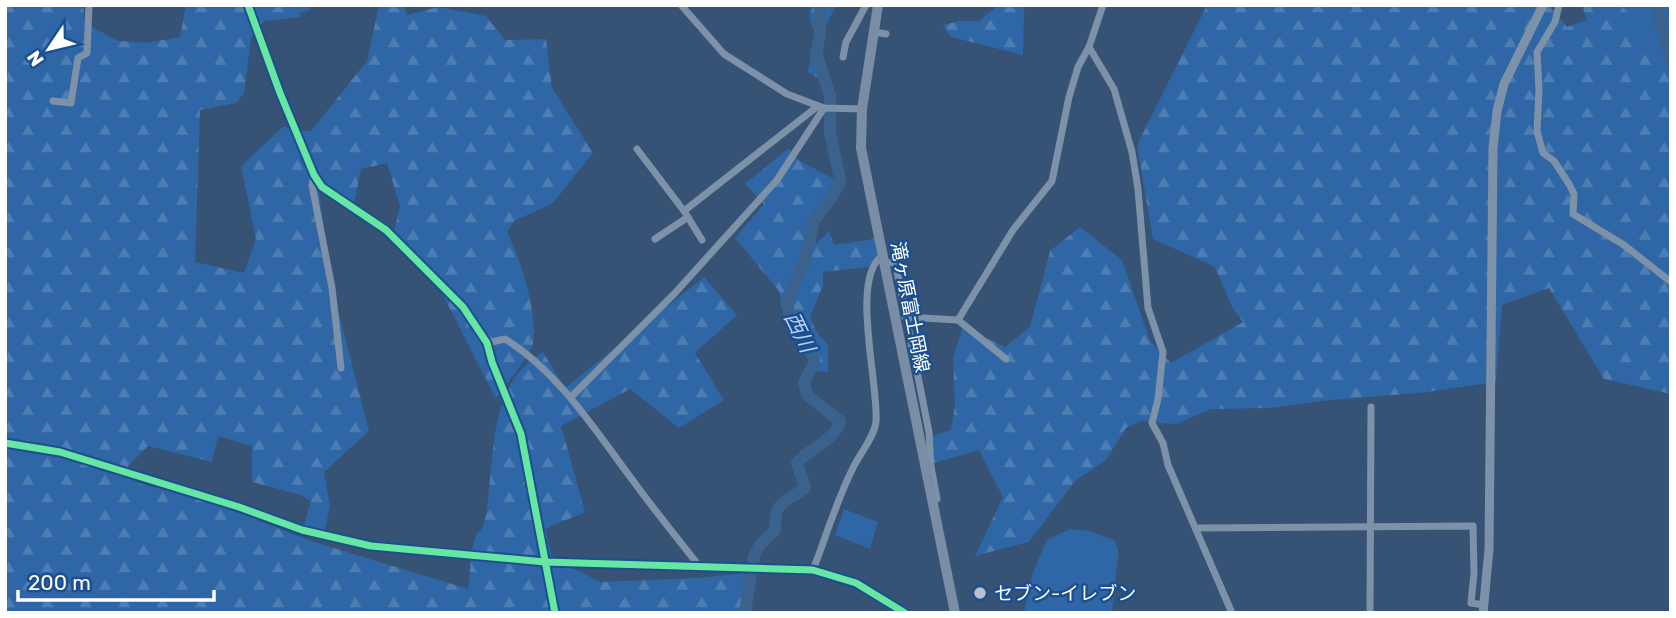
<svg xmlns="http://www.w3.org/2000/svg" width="1676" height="618" viewBox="0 0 1676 618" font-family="Rubik,'Noto Sans JP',sans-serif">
	<defs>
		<pattern id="forest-firs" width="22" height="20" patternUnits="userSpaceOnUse" patternTransform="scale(1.75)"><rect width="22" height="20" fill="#2f66a5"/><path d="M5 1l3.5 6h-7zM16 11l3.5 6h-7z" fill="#4e7db2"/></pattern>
	</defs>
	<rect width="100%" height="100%" fill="#365274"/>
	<g fill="#2f66a5">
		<path d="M1621,5H1671V87Z"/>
		<path d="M844,509L878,522L870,549L835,535Z"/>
		<path d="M1070,529L1089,531L1114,540L1118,549V556L1112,613H1024L1032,575L1045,544L1047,540Z"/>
	</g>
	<g fill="url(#forest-firs)">
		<path d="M5,5H83L85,23L118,41L146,43L180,37L186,5H309L310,10L299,13L300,17L264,21L251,38L244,93L236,103L200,110L195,262L244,273L256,239L241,166L284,126L293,131H311L367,61L379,5H403L407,15L438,7L486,16L505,40L546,39L552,88L593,153L553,203L514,221L507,232C521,259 538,314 533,344C531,354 503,388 496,399L444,297L394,231L400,206L387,163L361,169L354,204L332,189L317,173L329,275L369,431L324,472L330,506L324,533L304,525L311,501L301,495L252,482V446L218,436L212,462L148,446L128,466L138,483L213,503L311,541L468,589C470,573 470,552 476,536C479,528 478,535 482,528C485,523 486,513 487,507C495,454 488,383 543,352L565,388L704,277L737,315L695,353L724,400L679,428L630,389L561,426L585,512L545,529L552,558L601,582L698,578L748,573L742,613H5Z"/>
		<path d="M811,5H847L835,8C818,39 819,40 829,74L816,77L808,72C809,62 816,45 815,39C815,25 807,24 811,5Z"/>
		<path d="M1006,5H1027L1024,9L1023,55L951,37L943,25L960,21H979L995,8Z"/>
		<path d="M1207,5H1548L1567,27L1587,20L1582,5H1622L1671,77V394L1604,379L1549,288L1502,305L1496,382L1420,393L1329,400L1271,408L1211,409L1176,424L1140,421L1126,428L1106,460L1075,481L1029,542L975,556L1003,497L979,450L934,463L927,438L951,430L955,405L953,358L963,327L1005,347L1030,327L1050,251L1080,227L1122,260L1150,341L1171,363L1243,322L1232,307L1215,267L1153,239L1137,145Z"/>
		<path d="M789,148L798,160L846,185L813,232L816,244L829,231L834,245L875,239L877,255L868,267L823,272V285L810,317L816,331L828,346V372L815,371L810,353L786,319L779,291L735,238L764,204L745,184Z"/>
	</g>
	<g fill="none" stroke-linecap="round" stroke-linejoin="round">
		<g stroke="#3b618d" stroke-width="12">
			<path d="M1656,5L1671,61"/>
			<path d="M745,613L754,556L760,545L775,530C775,498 784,505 805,488L797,463C809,448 835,441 840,421L807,395L804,382L814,363V358L791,319L786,303L805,260L814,221L833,195L840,179L830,133V95L816,56L820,34V5"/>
		</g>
		<g stroke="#7d92a8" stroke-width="7">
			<path d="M248,5L280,93L314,175L322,187L386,230L463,307L487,343L492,362L521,434L555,613"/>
			<path d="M681,5L724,54L787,94L824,108L862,109"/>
			<path d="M1559,5L1555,22L1537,52L1539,90L1537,131L1543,153L1554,161L1569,184L1574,194L1573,214L1624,245L1671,282"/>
			<path d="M874,32L886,34"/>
			<path d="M1089,47L1114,89L1132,152L1138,189L1148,308L1163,352L1158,399L1152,423L1163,443L1168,465L1232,613"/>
			<path d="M843,57L846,42L866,5"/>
			<path d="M53,101L71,103L78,58L87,53L89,5"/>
			<path d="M637,149L684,211"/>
			<path d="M314,175L312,185L332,288L341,368"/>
			<path d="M655,239L688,217"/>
			<path d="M702,240L684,211L818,106"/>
			<path d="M884,265L895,261L929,432L931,467L937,499"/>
			<path d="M905,317L958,320"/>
			<path d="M487,343L505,339C559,372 597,433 634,482C655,511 678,539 700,567"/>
			<path d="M1006,359L958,320L1013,230L1052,181L1069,97L1078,67L1089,47L1103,5"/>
			<path d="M571,397L675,293L777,180L824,108"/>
			<path d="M1196,528L1473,526L1474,573L1471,603L1484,605"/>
			<path d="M813,570C826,537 836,502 852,470C858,456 874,438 876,422C879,385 850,278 882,256"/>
			<path d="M1370,613L1371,407"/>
		</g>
		<g stroke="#7d92a8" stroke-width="9">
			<path d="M5,443L60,452L239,507L302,530L371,546L545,562L813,570L856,583L905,613"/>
			<path d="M1483,613L1489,549L1493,148L1497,111L1504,84L1543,5"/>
		</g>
		<path stroke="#798da4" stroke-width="10" d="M878,5L862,109L861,148L955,613"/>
		<defs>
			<g id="cycleway">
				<path d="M248,5L280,93L314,175L322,187L386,230L463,307L487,343L492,362L521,434L555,613"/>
				<path d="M5,443L60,452L239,507L302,530L371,546L545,562L813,570L856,583L905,613"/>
			</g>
		</defs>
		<use href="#cycleway" stroke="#1b4f8f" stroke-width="11"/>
		<use href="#cycleway" stroke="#66e7a1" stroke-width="7"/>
	</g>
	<circle fill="#b9c2ce" stroke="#1b4f8f" stroke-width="2.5" cx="980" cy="593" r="7"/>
	<g text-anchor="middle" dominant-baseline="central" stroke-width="5" stroke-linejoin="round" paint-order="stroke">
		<g font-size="19" fill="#fff" stroke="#1b4f8f">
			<text transform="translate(910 307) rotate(79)">滝ヶ原富士岡線</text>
		</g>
		<g font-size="19" fill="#fff" stroke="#1b4f8f" text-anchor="start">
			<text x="994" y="593">セブン-イレブン</text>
		</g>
		<g font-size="21" font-style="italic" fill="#b5d3f5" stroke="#1b4f8f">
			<text transform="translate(800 332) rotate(64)">西川</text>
		</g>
	</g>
	<rect width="1676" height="618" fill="none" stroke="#ffffff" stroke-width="14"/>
	<g transform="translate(49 49) rotate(235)" stroke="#1b4f8f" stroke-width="5" paint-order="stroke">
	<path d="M0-5L12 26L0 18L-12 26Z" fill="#ffffff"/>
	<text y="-10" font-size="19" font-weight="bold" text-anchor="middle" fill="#ffffff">N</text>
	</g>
	<path d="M18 590v10h196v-10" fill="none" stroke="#ffffff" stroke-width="3.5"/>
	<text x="28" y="590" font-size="21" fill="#ffffff" stroke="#1b4f8f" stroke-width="5" paint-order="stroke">200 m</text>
</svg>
